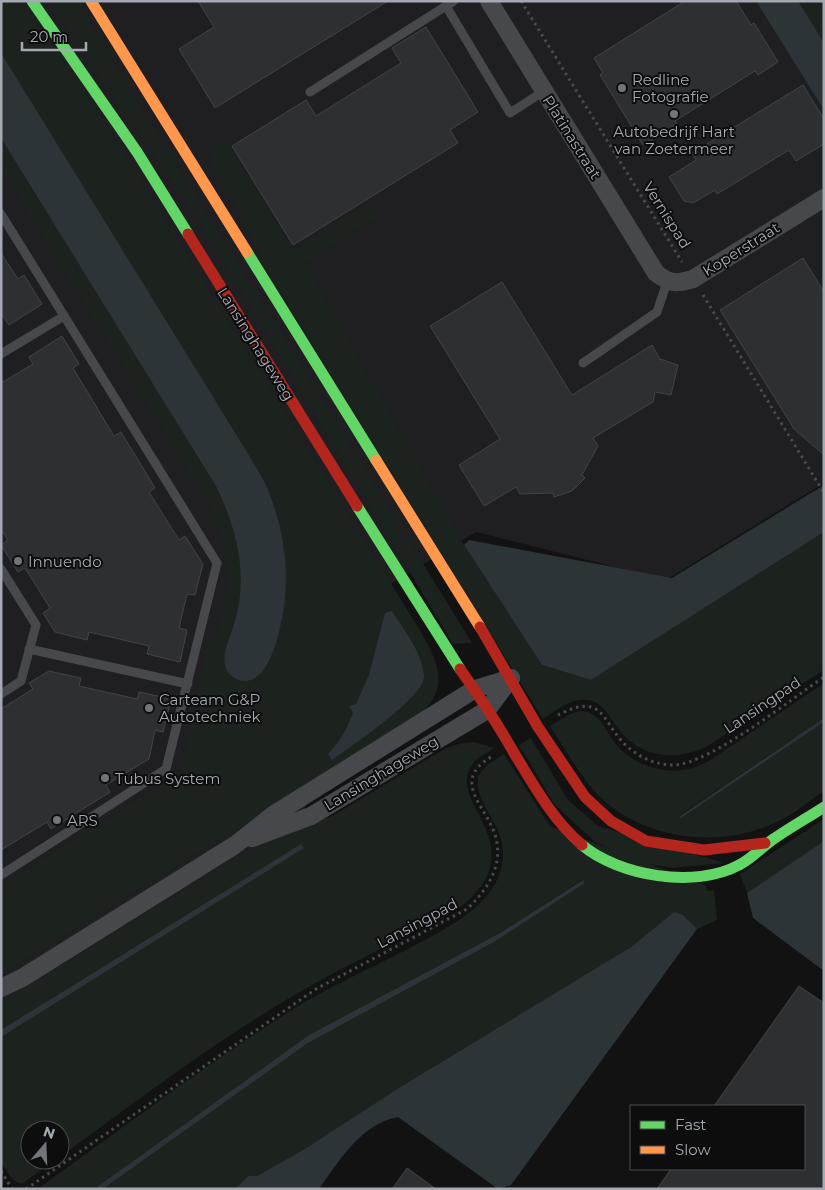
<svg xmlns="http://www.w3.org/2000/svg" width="825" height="1190" viewBox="0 0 825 1190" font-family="Montserrat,sans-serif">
	<rect width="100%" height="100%" fill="#121213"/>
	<path fill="#1f1f21" d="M1,1H824V483L666,580L476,532L366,599L288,867L1,1044Z"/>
	<g fill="#1c221d">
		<path d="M1,1H22L102,118L418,627C442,668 452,692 408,724L1,974V885L182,772L208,638L216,639L229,578L222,536L206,513L212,509L1,169V138L216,486C234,523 247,564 239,605C235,625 215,658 231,675L254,679C288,657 289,560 280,525C274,499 260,476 247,452L1,53Z"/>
		<path d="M62,1H76L472,643L453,644L198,219L49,3Z"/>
		<path d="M798,1H824V43Z"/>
		<path d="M222,135L293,249L370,202L380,215L305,263L464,545L542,665L591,680L824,532V670L706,747C676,761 641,758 620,731C608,716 602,698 580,700C567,701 554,712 543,719L260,258L244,218L213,167L212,150Z"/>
		<path d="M824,683V718L680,815L682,817L824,722V791C809,801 795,813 779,821C723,849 647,841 601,798C584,782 563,746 550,726C559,721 570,712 581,711C599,711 606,731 615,743C631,764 663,775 688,769C695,768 702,764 709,761Z"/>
		<path d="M531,738L568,800L598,826L724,863L672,868L632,861L594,841L555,805L519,745Z"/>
		<path d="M474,742L494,748C487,753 478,757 473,764C444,800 529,840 471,898C455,914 430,924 409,934C368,956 326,976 286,1000C207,1047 134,1103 60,1157V1130H30V1160H55L22,1184L13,1180L1,1163V1037L304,848L110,961L1,1030V1002L259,844L334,815L446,748L462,743Z"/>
		<path d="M504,754L550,826L705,885L708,891L714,890L717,920L697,929L674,912L631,947L397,1089L303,1150L257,1176H248L235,1189H103L308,1043L494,942L585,883L582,880L498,934L309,1035L94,1189H37C123,1128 206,1064 295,1008C329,987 367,970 402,952C434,935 482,913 497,880C519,829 473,812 478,776L487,765Z"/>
		<path d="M824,819V841L747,893L740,874Z"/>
	</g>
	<g fill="#2c3438">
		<path d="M756,1H798L824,43V110Z"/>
		<path d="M1,53L247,452C255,466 265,480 270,495C287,539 291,587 279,632C274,651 263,690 236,679C231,676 226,671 225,665C222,650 233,632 236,617C248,572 236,527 216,486L1,138Z"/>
		<path d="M824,485V532L591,680L542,665L464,545L469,540L672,578Z"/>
		<path d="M392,611C404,631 422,651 424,676C426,696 350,747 332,760L328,754C340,742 347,729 353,713L349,706L356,704L369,675L385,613Z"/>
		<path d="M824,718V722L681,818L680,816Z"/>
		<path d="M824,841V971L753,918L747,893Z"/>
		<path d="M301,844L304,848L1,1037V1030Z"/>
		<path d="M583,880L585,883L494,942L308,1043L103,1189H94L309,1035L498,934Z"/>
		<path d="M674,912L683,915L697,929L511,1185L498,1189L398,1117C362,1123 339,1161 319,1189H235L248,1176H257L303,1150L397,1089L631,947Z"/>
	</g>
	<g fill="#2e2f30" stroke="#424346">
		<path d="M198,1H388L215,108L179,49L214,27Z"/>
		<path d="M685,1H736L751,25L754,23L778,62L758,75L755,71L675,121L677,124L643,145L600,75L603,73L594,58Z"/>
		<path d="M426,27L478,112L450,130L458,143L293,245L232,146L306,100L316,116L401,63L392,48Z"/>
		<path d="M803,85L824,119V144L796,161L789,150L717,194L715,190L693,203L684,201L669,177L696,160L692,153Z"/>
		<path d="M1,253L18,279L24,275L42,304L9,325L1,313Z"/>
		<path d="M803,258L824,292V455L794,429L720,310Z"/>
		<path d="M502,282L572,395L652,345L660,359L678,365L671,395L655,392L653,402L593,438L598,446L582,475L585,478L572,491L554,497L553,493L520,494L516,487L484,506L459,465L500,439L430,326Z"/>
		<path d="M62,336L79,364L73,368L114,436L121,432L155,488L149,492L179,540L185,536L203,564L195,595L187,594L179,628L187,630L180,662L147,654L149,646L89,632L87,640L55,632L43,613L50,608L25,568L18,572L1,545L8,540L1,530V383L33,364L29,357Z"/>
		<path d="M49,671L81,678L79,686L137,699L139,692L171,699L163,732L155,730L149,759L106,785L110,792L51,829L47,822L1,850V709L33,689L29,683Z"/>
		<path d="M799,986L824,1003V1189H657L671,1169H804V1106H714Z"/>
		<path d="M407,1168L436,1189H392Z"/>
	</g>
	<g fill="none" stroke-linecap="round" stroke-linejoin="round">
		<g stroke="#484a4c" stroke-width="3" stroke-dasharray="2.5 4" stroke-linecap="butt">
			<path d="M521,1L682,262"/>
			<path d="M703,295L824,493"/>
			<path d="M558,715C568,710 582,703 594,708C604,713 609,725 616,734C629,752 650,765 674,765C710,764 791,699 824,677"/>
			<path d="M1,1171L12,1189"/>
			<path d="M26,1189L316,989L467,909C487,890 503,867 496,838C488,807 449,782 491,757"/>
		</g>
		<g stroke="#47484b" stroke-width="9">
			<path d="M446,6L510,113L544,91"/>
			<path d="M310,92L454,1"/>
			<path d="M1,214L217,563L166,769L1,875"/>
			<path d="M1,354L64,316"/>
			<path d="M583,363L657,312L667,282"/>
			<path d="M1,569L36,625L21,681L1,694"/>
			<path d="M29,649L188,684"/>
		</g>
		<g stroke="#47484b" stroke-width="18">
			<path d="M489,1L656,273C670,284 676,284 693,279L824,198"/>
			<path d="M252,838L311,816L487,710L511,678"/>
			<path d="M1,988L22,978L235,845L273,815L475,689L511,678"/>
		</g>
		<g stroke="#63d668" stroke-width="11">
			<path d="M32,1L137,152L188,234"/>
			<path d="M247,252L376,460"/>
			<path d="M357,506L460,669"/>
			<path d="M582,845C619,876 695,889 739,865C751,859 761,848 772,840C789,828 807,818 824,807"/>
		</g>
		<g stroke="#ff974d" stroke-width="11">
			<path d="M91,1L247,252"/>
			<path d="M376,460L480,627"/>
		</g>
		<g stroke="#b3261e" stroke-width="11">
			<path d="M188,234L357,506"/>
			<path d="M480,627L538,727L585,797L611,821L646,841L704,850L765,843"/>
			<path d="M460,669C479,696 498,724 514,753C535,787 552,819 582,845"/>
		</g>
	</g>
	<g fill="#72757a" stroke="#0d0d0e" stroke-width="2">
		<circle cx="622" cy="88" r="5"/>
		<circle cx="674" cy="114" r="5"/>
		<circle cx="18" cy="561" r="5"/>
		<circle cx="149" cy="708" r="5"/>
		<circle cx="105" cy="778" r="5"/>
		<circle cx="57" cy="820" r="5"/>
	</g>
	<g text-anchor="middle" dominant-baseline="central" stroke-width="4" stroke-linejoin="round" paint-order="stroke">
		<g font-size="15" fill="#a5aab2" stroke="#0d0d0e" text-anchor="start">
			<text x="632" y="79">Redline<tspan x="632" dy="17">Fotografie</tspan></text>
			<text x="674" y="131" text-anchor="middle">Autobedrijf Hart<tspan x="674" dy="17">van Zoetermeer</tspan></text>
			<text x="28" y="561">Innuendo</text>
			<text x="159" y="699">Carteam G&amp;P<tspan x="159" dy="17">Autotechniek</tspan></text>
			<text x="115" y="778">Tubus System</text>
			<text x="67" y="820">ARS</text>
		</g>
		<g font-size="15" fill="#a5aab2" stroke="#0d0d0e">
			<text transform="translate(572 137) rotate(58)">Platinastraat</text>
			<text transform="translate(667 215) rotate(58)">Vernispad</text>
			<text transform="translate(741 249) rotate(-32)">Koperstraat</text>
			<text transform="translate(256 344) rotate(58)">Lansinghageweg</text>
			<text transform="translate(762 705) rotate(-34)">Lansingpad</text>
			<text transform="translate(381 773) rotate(-31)">Lansinghageweg</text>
			<text transform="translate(417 923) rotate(-28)">Lansingpad</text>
		</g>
	</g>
	<rect width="825" height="1190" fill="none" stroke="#a5aab2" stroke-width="5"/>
	<rect x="630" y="1105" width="175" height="65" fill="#0d0d0e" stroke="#4a4c50"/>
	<rect x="640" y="1121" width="25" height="8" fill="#63d668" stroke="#4a4c50"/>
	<text x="675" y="1130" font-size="15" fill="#a5aab2">Fast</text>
	<rect x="640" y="1146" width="25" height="8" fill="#ff974d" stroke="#4a4c50"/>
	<text x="675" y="1155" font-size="15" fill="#a5aab2">Slow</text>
	<g transform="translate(45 1145) rotate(19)"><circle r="24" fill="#0d0d0e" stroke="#4a4c50"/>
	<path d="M0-4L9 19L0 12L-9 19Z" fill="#72757a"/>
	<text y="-8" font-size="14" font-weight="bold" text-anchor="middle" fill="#a5aab2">N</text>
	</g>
	<path d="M22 42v8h64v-8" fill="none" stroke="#a5aab2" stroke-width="2.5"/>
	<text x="30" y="42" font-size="15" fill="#a5aab2" stroke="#0d0d0e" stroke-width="4" paint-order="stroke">20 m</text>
</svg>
